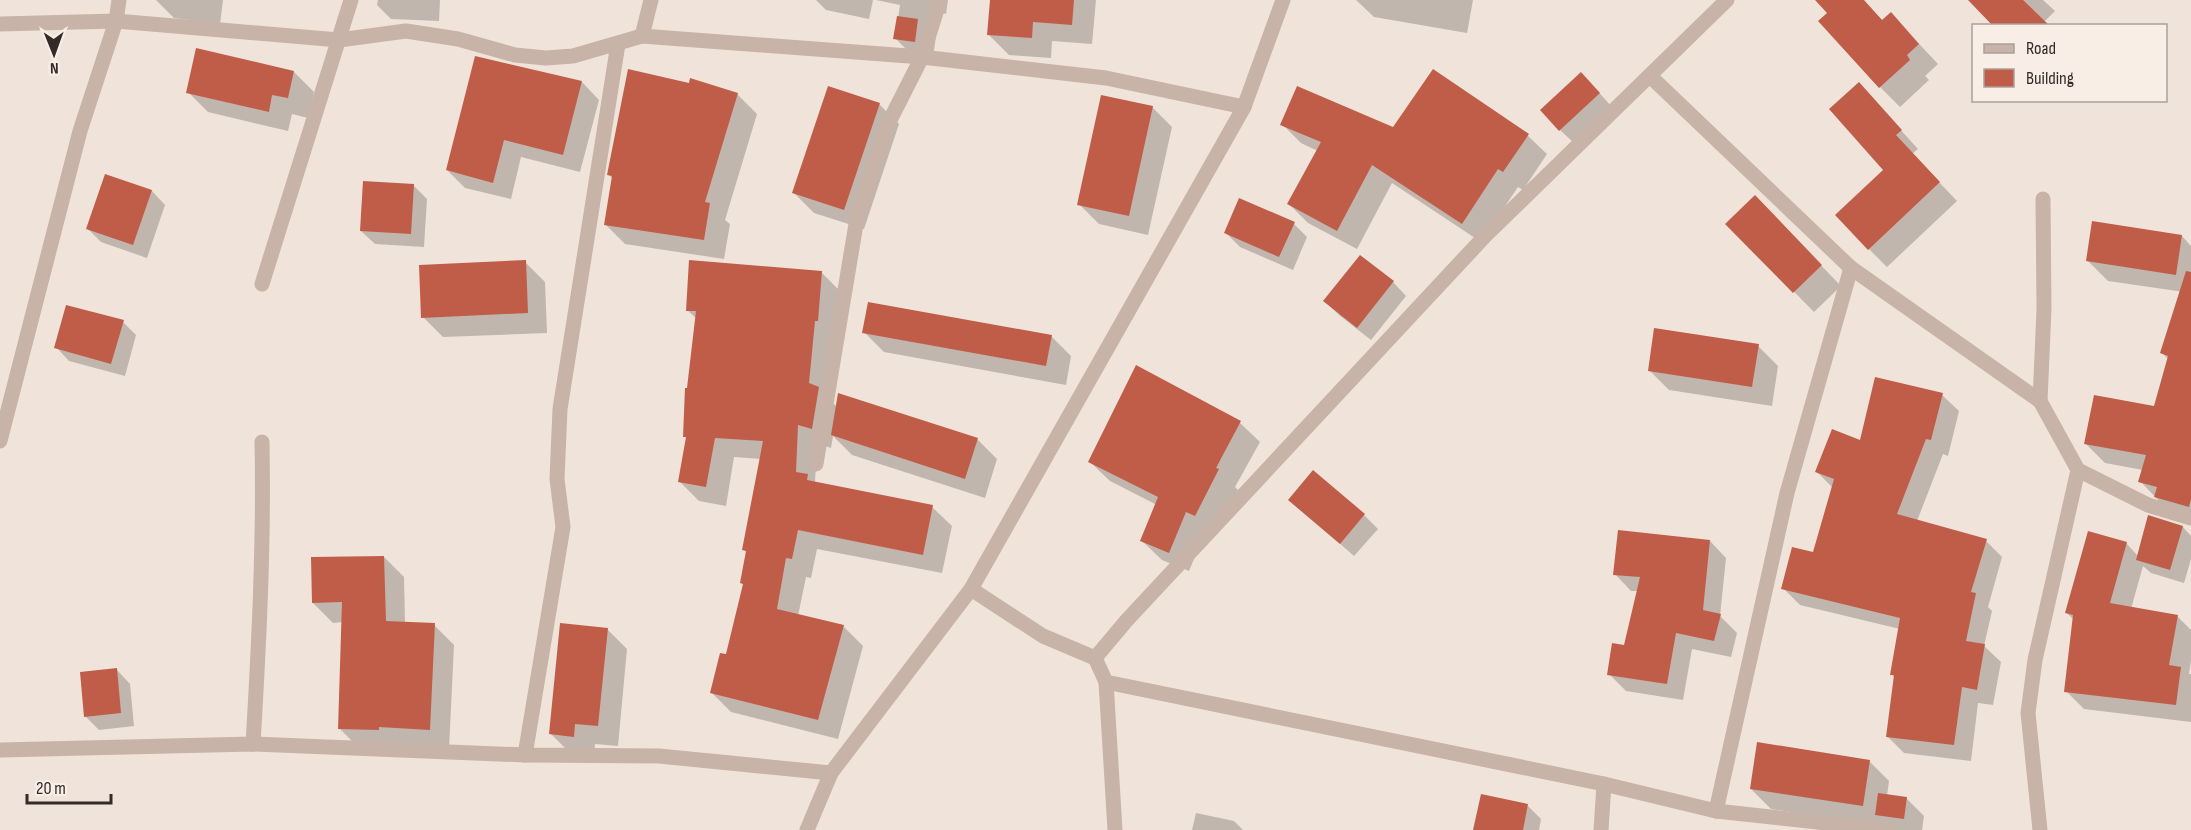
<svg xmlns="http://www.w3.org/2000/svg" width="2191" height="830" viewBox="0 0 2191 830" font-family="'Sofia Sans Condensed',sans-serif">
	<rect width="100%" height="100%" fill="#f0e4da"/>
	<g fill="#0003">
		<path d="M156,0H223L220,24L174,18Z"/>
		<path d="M378,0H440L439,21L391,19L377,5Z"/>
		<path d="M816,0H873L869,19L826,10Z"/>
		<path d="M876,0H948L946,14L939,12L933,59L913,56L895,38L900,5Z"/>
		<path d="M991,0H1096L1092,44L1052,41L1051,58L1009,55L989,35Z"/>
		<path d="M1356,0H1473L1467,33L1374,17Z"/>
		<path d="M1825,0H1863L1883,21L1891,14L1938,64L1925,76L1929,80L1900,107L1880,87L1830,13Z"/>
		<path d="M1974,0H2043L2055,11L2044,22Z"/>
		<path d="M294,72L314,92L308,118L292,114L288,131L208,112L188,92Z"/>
		<path d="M582,82L599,100L580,172L521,157L511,199L465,188L447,170Z"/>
		<path d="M1859,84L1918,149L1912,154L1957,201L1887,267L1869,249L1885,170Z"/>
		<path d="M1594,87L1612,107L1574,143L1560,130Z"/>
		<path d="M737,94L757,114L725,220L730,224L724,259L625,244L605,224L613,179L609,175Z"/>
		<path d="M879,104L899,124L864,229L814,213L794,193Z"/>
		<path d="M1152,107L1172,127L1148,235L1099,224L1079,204Z"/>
		<path d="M1282,124L1528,136L1547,154L1523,190L1518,187L1481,242L1392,183L1357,249L1308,223L1289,204L1318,151L1301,143Z"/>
		<path d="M106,176L152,191L165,205L147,258L101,242L88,229Z"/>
		<path d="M413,185L427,199L424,247L375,244L361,231Z"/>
		<path d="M1755,197L1841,286L1814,312L1727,224Z"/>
		<path d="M1294,224L1307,237L1293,270L1240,247L1226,233Z"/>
		<path d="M2182,236L2191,246V293L2108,281L2088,261Z"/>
		<path d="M525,262L545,282L547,333L443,337L423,317Z"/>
		<path d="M821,272L841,292L828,398L837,407L977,439L997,459L985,498L852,455L833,436L831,448L817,443L815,483L932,507L952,526L942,573L817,549L811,578L806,577L798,616L843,626L863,646L838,739L731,712L712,693L727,656L744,585L742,583L747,553L744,549L761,459L734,457L726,506L699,501L680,482L687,439L684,436L697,319L687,310Z"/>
		<path d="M1393,282L1406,296L1371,340L1339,315L1325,301Z"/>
		<path d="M2191,313V520L2159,501L2140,481L2143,470L2105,463L2086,444L2155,408L2169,360L2162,353Z"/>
		<path d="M123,322L136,335L125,376L69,361L56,347Z"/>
		<path d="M864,332L1051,336L1071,356L1066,385L884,352Z"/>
		<path d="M1758,346L1778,366L1772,406L1669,390L1649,370Z"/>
		<path d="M1137,367L1240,423L1260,442L1235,487L1238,490L1214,534L1206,530L1189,571L1162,560L1142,541L1157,505L1110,481L1090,462Z"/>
		<path d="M1942,395L1959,411L1948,456L1943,454L1917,521L1986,541L2002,557L1988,607L1992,611L1984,646L2001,662L1993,705L1978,703L1971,761L1904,753L1888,737L1895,678L1891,674L1900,629L1800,605L1783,588L1814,554L1833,488L1816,471L1861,442Z"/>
		<path d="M1290,500L1364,515L1378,529L1354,556Z"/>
		<path d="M2183,527L2191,536V559L2184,583L2151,573L2143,566L2131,609L2178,617L2191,630V660L2189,674H2191V722L2084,709L2066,691L2074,620L2067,613L2126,543L2138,556Z"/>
		<path d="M1710,541L1726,558L1720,616L1737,633L1731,657L1692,649L1683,700L1626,691L1609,674L1625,646L1638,591H1631L1615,574Z"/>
		<path d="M384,557L404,577L405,623L434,625L454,645L449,749L359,748L339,728L342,622L333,623L313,603Z"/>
		<path d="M607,629L627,649L618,746L595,744L594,756L571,754L551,734Z"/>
		<path d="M117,670L130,684L134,726L99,730L85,716Z"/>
		<path d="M1869,761L1889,781L1887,796L1906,798L1924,816L1922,830H1889L1882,826L1771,809L1751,789Z"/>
		<path d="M1528,806L1541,819L1539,830H1475Z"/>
		<path d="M1196,813L1234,821L1243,830H1192Z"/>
	</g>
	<g fill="#c05d48">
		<path d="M990,0H1074L1072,25L1033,22L1032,38L987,35Z"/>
		<path d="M1815,0H1864L1882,20L1891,12L1919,44L1907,55L1910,60L1879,88L1818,21L1827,13Z"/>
		<path d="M1968,0H2023L2050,26H1993Z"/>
		<path d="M897,16L918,19L915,42L893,39Z"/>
		<path d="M196,48L294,71L288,98L272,95L269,112L186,93Z"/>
		<path d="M475,56L582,81L563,155L504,140L493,183L446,170Z"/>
		<path d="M628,69L689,83L690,78L738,93L705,202L710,203L704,240L604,225L612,176L607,175Z"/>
		<path d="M1433,69L1529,134L1503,172L1498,169L1462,224L1372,165L1337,231L1287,204L1321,142L1280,125L1297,86L1393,127Z"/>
		<path d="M1581,72L1600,93L1559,131L1540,110Z"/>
		<path d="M1859,82L1902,130L1896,135L1940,182L1868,250L1835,215L1883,170L1829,109Z"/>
		<path d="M828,86L880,103L844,210L792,193Z"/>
		<path d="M1101,95L1153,106L1129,216L1077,205Z"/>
		<path d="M105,174L152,190L133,245L86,229Z"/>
		<path d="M363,181L414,184L411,234L360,231Z"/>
		<path d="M1755,195L1822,265L1793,293L1725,224Z"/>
		<path d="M1239,198L1295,222L1279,257L1224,233Z"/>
		<path d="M2092,221L2182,235L2176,275L2086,261Z"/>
		<path d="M1360,255L1394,281L1357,328L1323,301Z"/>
		<path d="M526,260L528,313L421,318L419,265Z"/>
		<path d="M689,260L822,271L818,321H815L809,383L819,387L812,429L798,425L796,472L808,474L807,480L933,505L923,555L798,530L792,559L786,558L777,609L844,625L818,720L710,693L720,653L726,654L743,584L740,583L746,551L742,550L763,441L715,438L706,487L678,482L686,437H683L685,388H687L696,311H686Z"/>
		<path d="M2186,271L2191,272V499L2189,507L2154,497L2157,487L2138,482L2146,455L2084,444L2094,395L2154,406L2168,356L2160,353Z"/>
		<path d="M868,302L1052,335L1046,366L862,333Z"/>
		<path d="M66,305L124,320L111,364L54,348Z"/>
		<path d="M1654,328L1759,344L1752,387L1648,371Z"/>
		<path d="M1136,365L1241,421L1216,468L1219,469L1195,516L1186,512L1169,553L1140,541L1158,497L1088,462Z"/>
		<path d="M1875,377L1943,393L1931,440L1926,439L1897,514L1987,539L1971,592L1976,593L1966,641L1985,644L1977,690L1962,687L1954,745L1886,737L1894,675H1890L1900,618L1781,589L1792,547L1813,552L1834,479L1815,472L1832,429L1860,440Z"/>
		<path d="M838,393L978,438L965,479L831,435Z"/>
		<path d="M1313,470L1365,514L1340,544L1288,500Z"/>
		<path d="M2148,515L2183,526L2170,570L2136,560Z"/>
		<path d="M1618,530L1710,540L1703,610L1721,614L1714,641L1676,633L1667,684L1607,675L1612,643L1624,645L1640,577L1613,575Z"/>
		<path d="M2088,531L2127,542L2110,603L2178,615L2169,665L2181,667L2176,705L2064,692L2073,615L2065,613Z"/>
		<path d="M384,556L386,621L435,623L430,730L379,727V730L338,729L342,602L312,603L311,557Z"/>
		<path d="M560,623L608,628L598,726L575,724L574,737L549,734Z"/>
		<path d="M117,668L121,713L84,717L80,672Z"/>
		<path d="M1757,742L1870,760L1863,806L1750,789Z"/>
		<path d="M1878,793L1907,797L1904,819L1875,815Z"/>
		<path d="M1481,794L1528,804L1523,830H1473Z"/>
	</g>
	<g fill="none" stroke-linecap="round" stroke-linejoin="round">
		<g stroke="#c7b3a7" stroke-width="15">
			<path d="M0,24L116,21L339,40L406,31L458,39L515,55L546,58L573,56L642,36L922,57L1106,78L1244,107"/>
			<path d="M642,36L651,0"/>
			<path d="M1650,76L1851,268L2040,401L2078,470L2148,505L2191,518"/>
			<path d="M262,284L351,0"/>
			<path d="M2040,401L2044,309L2043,199"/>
			<path d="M0,441L80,131L116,21L119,0"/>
			<path d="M816,464L857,218L886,128L922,57L940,0"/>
			<path d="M971,589L1043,636L1095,658L1127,620L1485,236L1727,0"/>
			<path d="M1095,658L1106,682L1604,784L1716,811L1890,830"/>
			<path d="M1106,682L1115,830"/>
			<path d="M253,744C259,643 264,543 262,442"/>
			<path d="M0,750L253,744L525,755L659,756L831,773"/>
			<path d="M525,755L563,527L557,479L560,409L618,44"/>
			<path d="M1716,811L1787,493L1851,268"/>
			<path d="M807,830L831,773L971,589L1244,107L1283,0"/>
			<path d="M1601,830L1604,784"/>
			<path d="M2040,830L2028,713L2035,660L2078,470"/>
		</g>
	</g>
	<rect x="1972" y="24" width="195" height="78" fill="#f8eee6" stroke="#aaa09a" stroke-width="1.5"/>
	<rect x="1984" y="44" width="30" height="9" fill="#c7b3a7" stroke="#aaa09a" stroke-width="1.5"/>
	<text x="2026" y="54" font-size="18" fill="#342a27">Road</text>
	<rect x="1984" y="69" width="30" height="18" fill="#c05d48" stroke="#aaa09a" stroke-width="1.5"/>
	<text x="2026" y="84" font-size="18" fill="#342a27">Building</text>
	<g transform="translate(54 54) rotate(179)" stroke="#f8eee6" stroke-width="4.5" paint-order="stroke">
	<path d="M0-4.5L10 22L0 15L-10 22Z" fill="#342a27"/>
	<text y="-9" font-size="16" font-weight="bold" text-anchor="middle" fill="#342a27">N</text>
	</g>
	<path d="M27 794v9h84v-9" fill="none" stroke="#342a27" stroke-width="3"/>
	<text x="36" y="794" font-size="18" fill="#342a27" stroke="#f8eee6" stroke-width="4.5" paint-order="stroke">20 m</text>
</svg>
